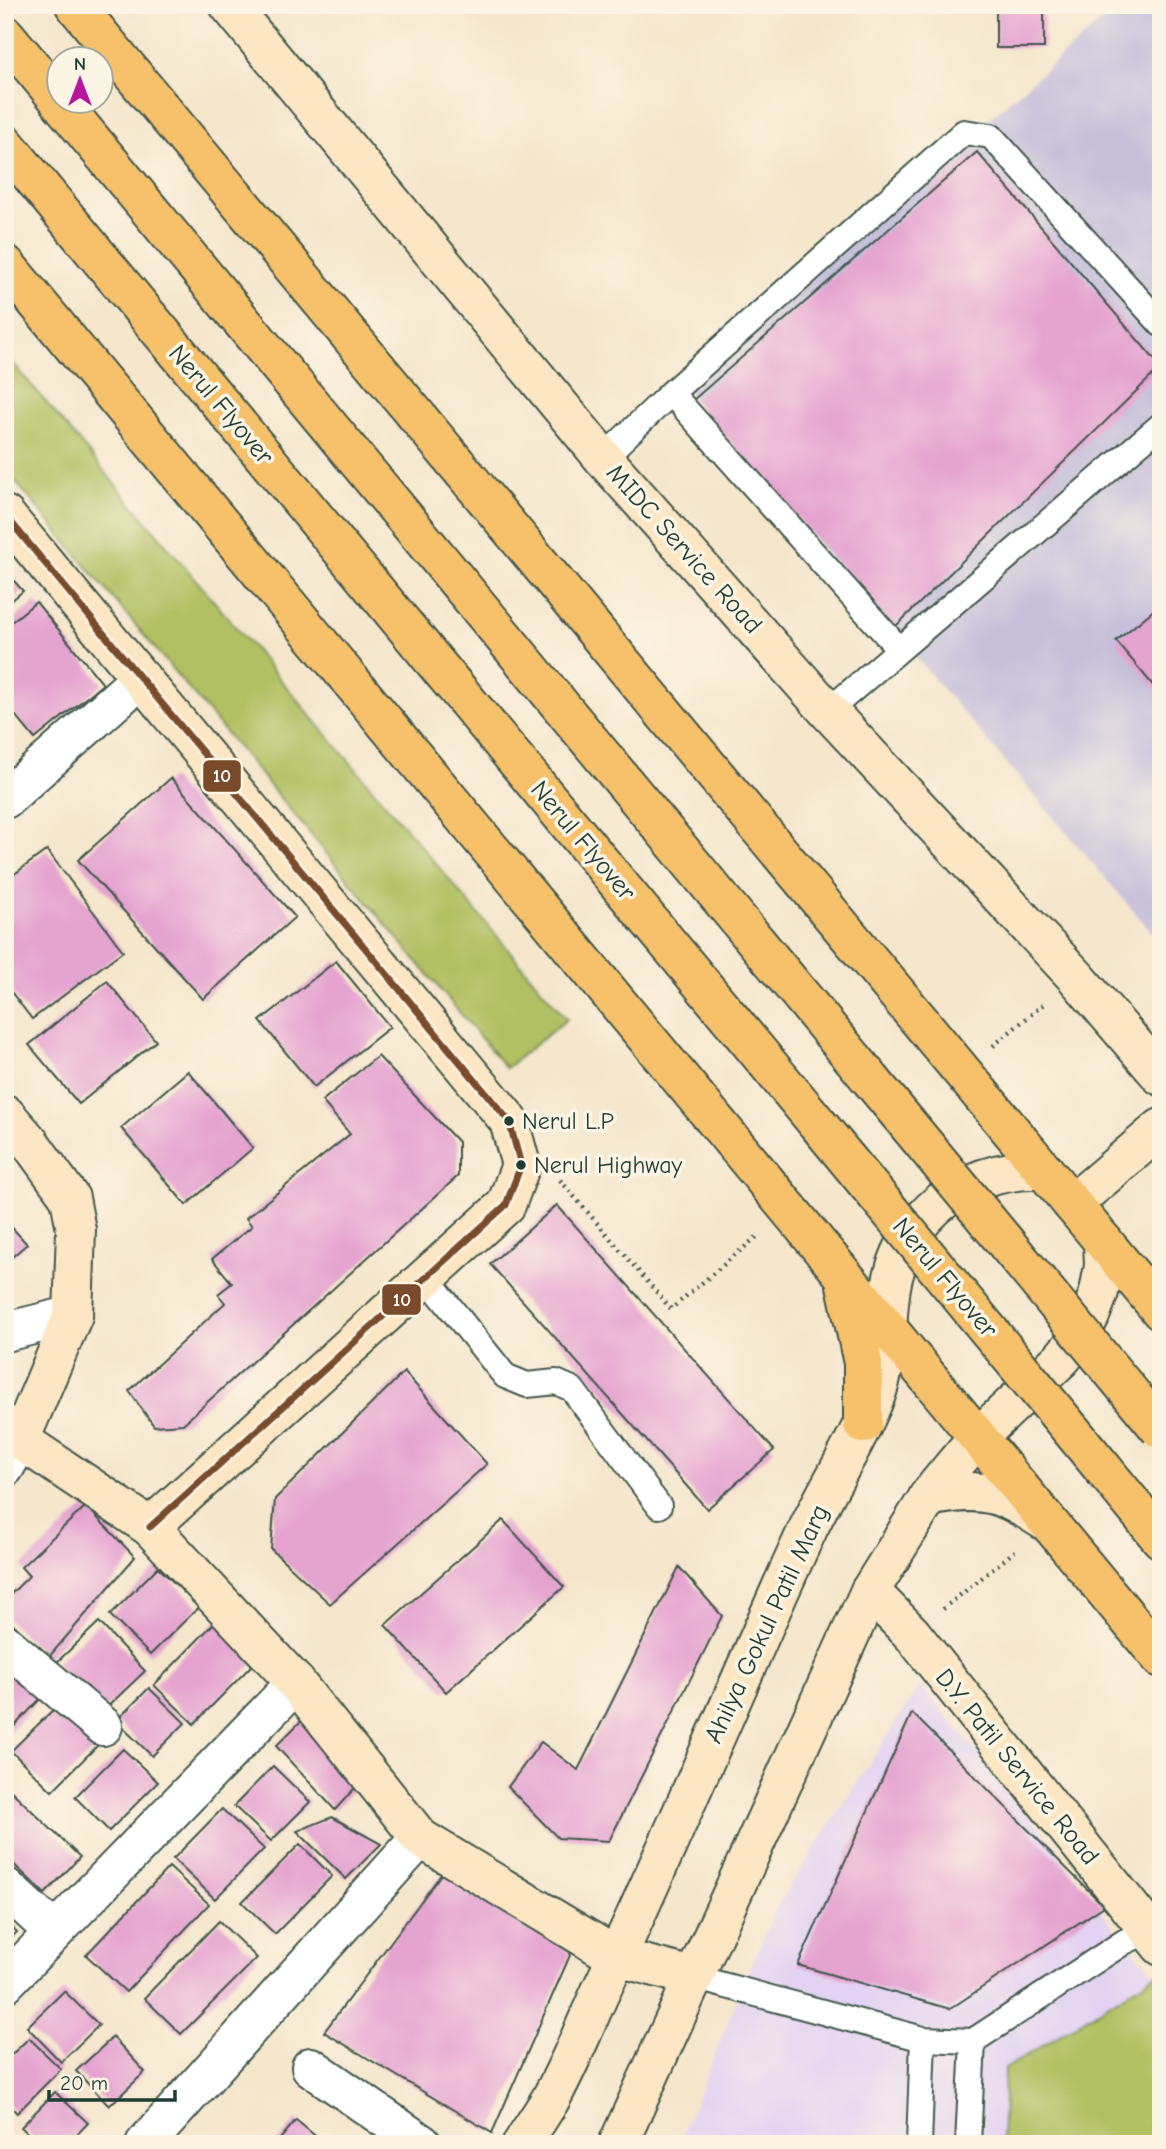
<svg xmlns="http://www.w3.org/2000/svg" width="1166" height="2149" viewBox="0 0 1166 2149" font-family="'Comic Neue',sans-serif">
	<rect width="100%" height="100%" fill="#fcf5e5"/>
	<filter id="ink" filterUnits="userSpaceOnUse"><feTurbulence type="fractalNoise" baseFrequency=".0143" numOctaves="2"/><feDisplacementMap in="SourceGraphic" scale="14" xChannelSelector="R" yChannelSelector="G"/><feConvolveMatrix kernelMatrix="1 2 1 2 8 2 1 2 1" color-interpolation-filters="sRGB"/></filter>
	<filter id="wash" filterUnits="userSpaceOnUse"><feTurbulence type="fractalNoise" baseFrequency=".00686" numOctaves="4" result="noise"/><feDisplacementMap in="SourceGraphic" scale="28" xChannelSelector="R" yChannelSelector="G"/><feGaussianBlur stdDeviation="1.57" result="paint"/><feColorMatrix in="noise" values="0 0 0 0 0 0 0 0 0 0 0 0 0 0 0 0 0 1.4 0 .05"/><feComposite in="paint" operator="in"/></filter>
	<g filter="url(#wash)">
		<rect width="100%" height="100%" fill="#f5e6cc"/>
		<path fill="#e3d3f2" d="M920,1685L1028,1813L1114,1928L1161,1983V2144H678L774,1911Z"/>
		<path fill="#c6c0da" d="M1121,5H1161V943L681,384Z"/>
		<g fill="#b1c062" stroke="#687e4b" stroke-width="2">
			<path d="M5,354L567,1019L506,1068L5,469Z"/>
			<path d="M1160,1972L1161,2144H1002L1005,2069Z"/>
		</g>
		<g id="blocks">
			<g fill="#e5a3d0">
				<rect x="996" y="5" width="48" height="43"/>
				<path d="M977,152L1161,367L895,627L693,400Z"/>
				<path d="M5,571L23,591L5,606Z"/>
				<path d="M36,602L103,684L35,739L5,703V627Z"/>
				<path d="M1161,604V695L1116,641Z"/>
				<path d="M171,778L295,917L203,999L78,860Z"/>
				<path d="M47,850L123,951L32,1019L5,984V881Z"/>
				<path d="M336,961L390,1027L314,1087L260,1021Z"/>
				<path d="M107,981L156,1041L79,1104L29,1045Z"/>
				<path d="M378,1056L458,1142V1176L183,1424L154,1426L129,1391L225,1303L218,1294L232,1283L212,1259L252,1226L246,1218L350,1134L322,1101Z"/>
				<path d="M188,1071L253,1148L186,1205L121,1128Z"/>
				<path d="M557,1205L774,1450L707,1509L490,1264Z"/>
				<path d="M5,1220L27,1244L5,1263Z"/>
				<path d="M404,1372L487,1464L330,1604L271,1549L275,1499Z"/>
				<path d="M86,1506L135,1557L48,1658L5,1616V1600L29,1576L21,1567Z"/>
				<path d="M503,1520L564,1587L446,1692L385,1625Z"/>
				<path d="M158,1567L199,1607L150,1655L110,1615Z"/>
				<path d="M679,1567L722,1616L609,1841L558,1838L508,1787L541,1742L578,1770Z"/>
				<path d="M218,1619L259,1658L194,1724L154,1685Z"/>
				<path d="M99,1622L145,1671L101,1713L55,1664Z"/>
				<path d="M5,1663L42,1697L5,1736Z"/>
				<path d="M149,1688L185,1723L152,1756L116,1721Z"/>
				<path d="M61,1702L101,1742L52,1791L11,1751Z"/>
				<path d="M912,1713L1104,1906L950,2009L798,1965Z"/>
				<path d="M307,1715L361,1781L335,1810L276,1746Z"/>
				<path d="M123,1749L158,1782L109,1831L75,1797Z"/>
				<path d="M273,1766L310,1802L271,1841L234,1806Z"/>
				<path d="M5,1785L80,1857L45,1894L5,1856Z"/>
				<path d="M222,1809L264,1849L215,1899L173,1859Z"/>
				<path d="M332,1817L381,1844L346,1879L297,1831Z"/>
				<path d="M300,1844L332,1876L275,1934L242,1902Z"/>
				<path d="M169,1867L209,1904L126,1992L86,1955Z"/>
				<path d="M445,1869L571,1953L492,2133L324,2032Z"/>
				<path d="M5,1920L17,1932L5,1944Z"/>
				<path d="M219,1921L257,1958L181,2034L144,1998Z"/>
				<path d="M64,1991L99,2025L61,2062L27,2027Z"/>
				<path d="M113,2037L145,2072L109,2106L76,2071Z"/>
				<path d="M29,2038L61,2069L17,2113L5,2101V2061Z"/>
				<path d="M55,2092L88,2123L68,2144H39L21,2127Z"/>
				<path d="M296,2120L325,2144H276Z"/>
			</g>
		</g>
	</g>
	<g filter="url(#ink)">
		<use href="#blocks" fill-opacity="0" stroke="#3f564b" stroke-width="2"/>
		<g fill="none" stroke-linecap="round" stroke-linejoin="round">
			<defs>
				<g id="lane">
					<path d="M671,393L899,649"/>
					<path d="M603,458L671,393L964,132L991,136L1161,324"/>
					<path d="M828,711L1161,425"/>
					<path d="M426,1277L505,1376L527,1385L556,1382L572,1389L659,1506"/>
					<path d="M693,1977L923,2039L973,2041L1124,1942L1148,1931"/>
					<path d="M919,2144L923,2039"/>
					<path d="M968,2144L973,2041"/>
				</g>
				<g id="street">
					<path d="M5,799L141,678"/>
					<path d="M5,1332L73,1315"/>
					<path d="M5,1467L20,1440"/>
					<path d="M5,1644L103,1726"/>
					<path d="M5,1887L54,1932"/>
					<path d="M5,1983L296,1683"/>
					<path d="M311,2067L422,2144"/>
					<path d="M145,2144L420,1838"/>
				</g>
				<g id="secondary">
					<path d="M229,5L603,458L828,711L1076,977L1161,1076"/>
					<path d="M5,515L509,1121L521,1165L506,1205L150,1527"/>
					<path d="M5,1114L31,1144L70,1198L76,1230L73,1315L20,1440L150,1527L296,1683L420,1838L617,1957L693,1977"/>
					<path d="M1072,1204L1161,1128"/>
					<path d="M928,1497C985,1486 1000,1492 1048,1523"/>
					<path d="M870,1591L912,1634L1161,1946"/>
					<path d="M522,2144C531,2129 541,2115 550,2100C569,2066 583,2030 599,1995C638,1913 674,1830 711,1747C743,1675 774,1602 807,1531C828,1487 854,1447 873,1402C899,1342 873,1288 914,1231C944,1188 992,1168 1044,1170"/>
					<path d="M618,2144L870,1591L931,1493L954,1465L978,1437L1061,1359L1078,1339L1090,1316L1099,1292L1104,1266L1103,1241"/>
				</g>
				<g id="highway">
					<path d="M75,5L1161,1311"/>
					<path d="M5,35L60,101"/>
					<path d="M60,102L871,1080"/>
					<path d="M5,144L817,1123"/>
					<path d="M5,264L1161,1658"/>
					<path d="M846,1285L863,1363V1424"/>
					<path d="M1105,1471L1161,1539"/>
				</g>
			</defs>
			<use href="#lane" stroke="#3f564b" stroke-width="28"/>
			<use href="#street" stroke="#3f564b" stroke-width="42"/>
			<use href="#secondary" stroke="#3f564b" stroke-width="42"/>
			<use href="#highway" stroke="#3f564b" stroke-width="42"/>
			<g stroke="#3f564b" stroke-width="4.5" stroke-dasharray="2 5" stroke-linecap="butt">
				<path d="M993,1046L1046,1002"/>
				<path d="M560,1180L671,1309L759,1235"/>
				<path d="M943,1609L1015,1551"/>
			</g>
			<use href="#lane" stroke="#fff" stroke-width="24"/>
			<use href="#street" stroke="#fff" stroke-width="38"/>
			<use href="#secondary" stroke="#fce6c4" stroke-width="38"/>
			<use href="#highway" stroke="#f7c06b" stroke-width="38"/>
			<defs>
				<g id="highway-bridge">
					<path d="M871,1080L1160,1429"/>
					<path d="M817,1123L1105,1471"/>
				</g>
			</defs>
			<use href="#highway-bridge" stroke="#3f564b" stroke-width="42" stroke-linecap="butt"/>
			<use href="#highway-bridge" stroke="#f7c06b" stroke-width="38"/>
			<defs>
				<path id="bus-1" d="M5,515L509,1121L521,1165L506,1205L150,1527"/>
			</defs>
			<use href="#bus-1" stroke="#fcf5e5" stroke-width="12"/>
			<use href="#bus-1" stroke="#7a4b2a" stroke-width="7"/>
		</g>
	</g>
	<g fill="#1f3d34" stroke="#fcf5e5" stroke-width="2.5">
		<circle cx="509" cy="1121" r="6"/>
		<circle cx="521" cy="1165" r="6"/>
	</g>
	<g text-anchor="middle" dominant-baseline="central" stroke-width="7" stroke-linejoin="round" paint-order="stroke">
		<g font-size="24" fill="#1f3d34" stroke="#fcf5e5" text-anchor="start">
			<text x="522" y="1121">Nerul L.P</text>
			<text x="534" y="1165">Nerul Highway</text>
		</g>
		<g font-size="26" fill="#1f3d34" stroke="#fcf5e5">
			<text transform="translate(221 405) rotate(50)">Nerul Flyover</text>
			<text transform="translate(684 549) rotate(48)">MIDC Service Road</text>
			<text transform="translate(583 841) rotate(50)">Nerul Flyover</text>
			<text transform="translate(945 1278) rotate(50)">Nerul Flyover</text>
			<text transform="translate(767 1624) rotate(-65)">Ahilya Gokul Patil Marg</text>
			<text transform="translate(1017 1767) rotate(51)">D.Y. Patil Service Road</text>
		</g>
	</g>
	<g stroke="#fcf5e5" stroke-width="2.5">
		<rect x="202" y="759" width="40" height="34" rx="7" fill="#7a4b2a"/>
		<rect x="381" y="1283" width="41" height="33" rx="7" fill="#7a4b2a"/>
	</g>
	<g font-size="19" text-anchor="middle" font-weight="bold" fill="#fff">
		<text x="222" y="782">10</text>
		<text x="402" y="1306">10</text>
	</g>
	<rect width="1166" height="2149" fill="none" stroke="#fcf5e5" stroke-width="28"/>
	<g transform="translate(80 80)"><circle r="33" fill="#fcf5e5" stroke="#a4ab9e" stroke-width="2"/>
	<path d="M0-5L12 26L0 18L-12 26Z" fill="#b5179e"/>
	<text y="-10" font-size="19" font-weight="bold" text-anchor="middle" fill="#1f3d34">N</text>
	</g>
	<path d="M49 2090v10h126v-10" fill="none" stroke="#1f3d34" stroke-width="3.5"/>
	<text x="60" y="2090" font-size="21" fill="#1f3d34" stroke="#fcf5e5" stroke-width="5" paint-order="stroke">20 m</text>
</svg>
